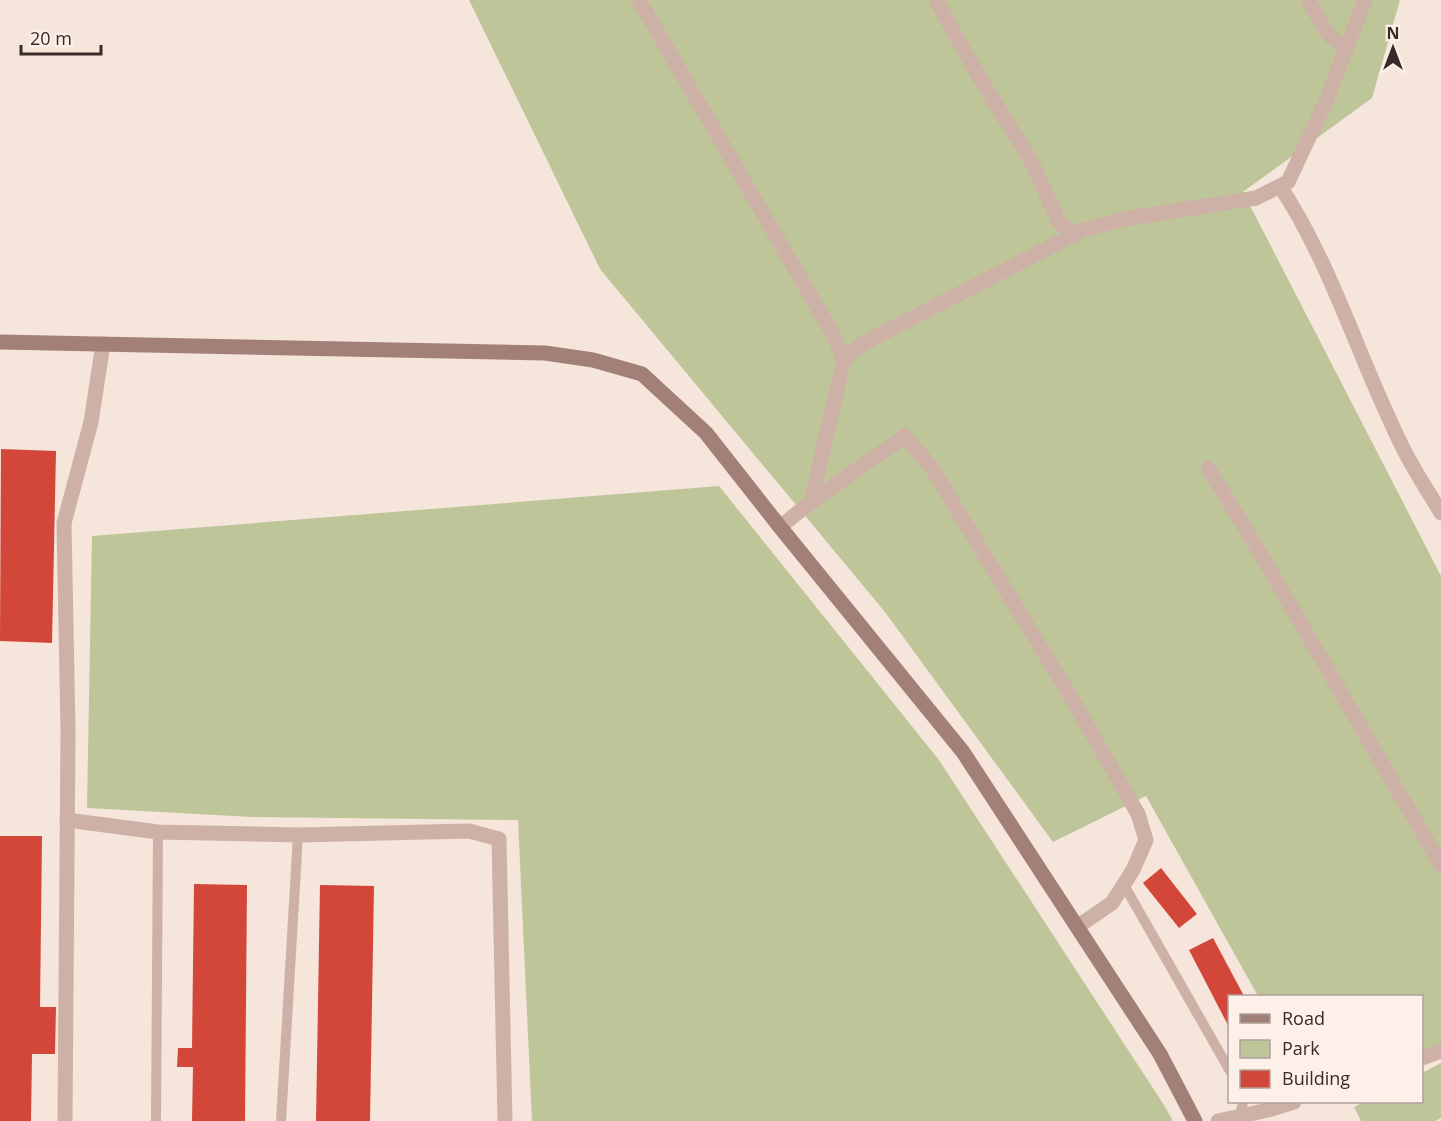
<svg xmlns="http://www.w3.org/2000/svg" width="1441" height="1121" viewBox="0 0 1441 1121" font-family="'Open Sans',sans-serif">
	<rect width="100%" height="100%" fill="#f5e5db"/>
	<g fill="#bec699">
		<path d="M469,0H1400L1372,98L1243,192L1441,576V1056L1422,1065V996H1258L1146,796L1053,842L885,612L600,269Z"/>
		<path d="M719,486L939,760L1164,1105L1173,1121H532L518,820L252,817L87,808L92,536Z"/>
		<path d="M1441,1063V1118L1436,1121H1361L1354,1107L1364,1102H1422V1073Z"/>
	</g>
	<g fill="#d3473b">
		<path d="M1,449L56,451L52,643L0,641Z"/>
		<path d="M0,836H42L40,1007H56L55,1054H32L31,1121H0Z"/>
		<path d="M1161,868L1197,914L1179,928L1143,883Z"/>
		<path d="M194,884L247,885L245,1121H192L193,1067H177L178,1048H192Z"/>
		<path d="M320,885L374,886L370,1121H316Z"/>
		<path d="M1213,938L1244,996H1230V1029L1189,950Z"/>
	</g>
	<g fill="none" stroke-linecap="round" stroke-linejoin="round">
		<g stroke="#ceb1a6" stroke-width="10">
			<path d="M1124,885L1230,1071"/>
			<path d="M1240,1116L1243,1102"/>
			<path d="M156,1121L158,832"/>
			<path d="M281,1121L298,835"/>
		</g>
		<g stroke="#ceb1a6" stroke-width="15">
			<path d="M639,0L830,329L844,359"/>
			<path d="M936,0L978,75L1031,161L1059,222L1075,235"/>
			<path d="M1308,0L1328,34L1346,49"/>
			<path d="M1280,186C1333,267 1359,360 1402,446C1413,469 1428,491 1441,513"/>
			<path d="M1208,468L1256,546L1441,865"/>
			<path d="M811,502L905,436L932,468L1075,704L1138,814L1146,840L1133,870L1112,903L1077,927"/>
			<path d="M780,527L811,502L844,359L862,344L1083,230L1124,219L1256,198L1288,182L1326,101L1365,0"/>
			<path d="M67,820L158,832L298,835L469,831L499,839L505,1121"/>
			<path d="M1422,1058L1441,1051"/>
			<path d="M65,1121L68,730L64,523L91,422L103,344"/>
			<path d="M1218,1121L1268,1110L1294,1102"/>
		</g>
		<path stroke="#a27f77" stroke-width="15" d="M0,342L545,353L593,360L642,374L706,433L780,527L963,752L1160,1054L1195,1121"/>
	</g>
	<rect x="1228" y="995" width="195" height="108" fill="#fcf0e8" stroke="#aea19b" stroke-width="1.5"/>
	<rect x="1240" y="1014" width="30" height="9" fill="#a27f77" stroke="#aea19b" stroke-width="1.5"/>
	<text x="1282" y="1025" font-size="18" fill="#3a2a27">Road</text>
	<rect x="1240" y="1040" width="30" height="18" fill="#bec699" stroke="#aea19b" stroke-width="1.5"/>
	<text x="1282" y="1055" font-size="18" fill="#3a2a27">Park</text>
	<rect x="1240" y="1070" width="30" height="18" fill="#d3473b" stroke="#aea19b" stroke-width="1.5"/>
	<text x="1282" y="1085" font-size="18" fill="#3a2a27">Building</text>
	<g transform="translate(1393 48)" stroke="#fcf0e8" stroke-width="4.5" paint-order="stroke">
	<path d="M0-4.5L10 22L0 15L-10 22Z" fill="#3a2a27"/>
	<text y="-9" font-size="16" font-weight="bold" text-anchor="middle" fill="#3a2a27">N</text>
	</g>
	<path d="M21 45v9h80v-9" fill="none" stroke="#3a2a27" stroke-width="3"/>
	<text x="30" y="45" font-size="18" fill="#3a2a27" stroke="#fcf0e8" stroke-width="4.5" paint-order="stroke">20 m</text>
</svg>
